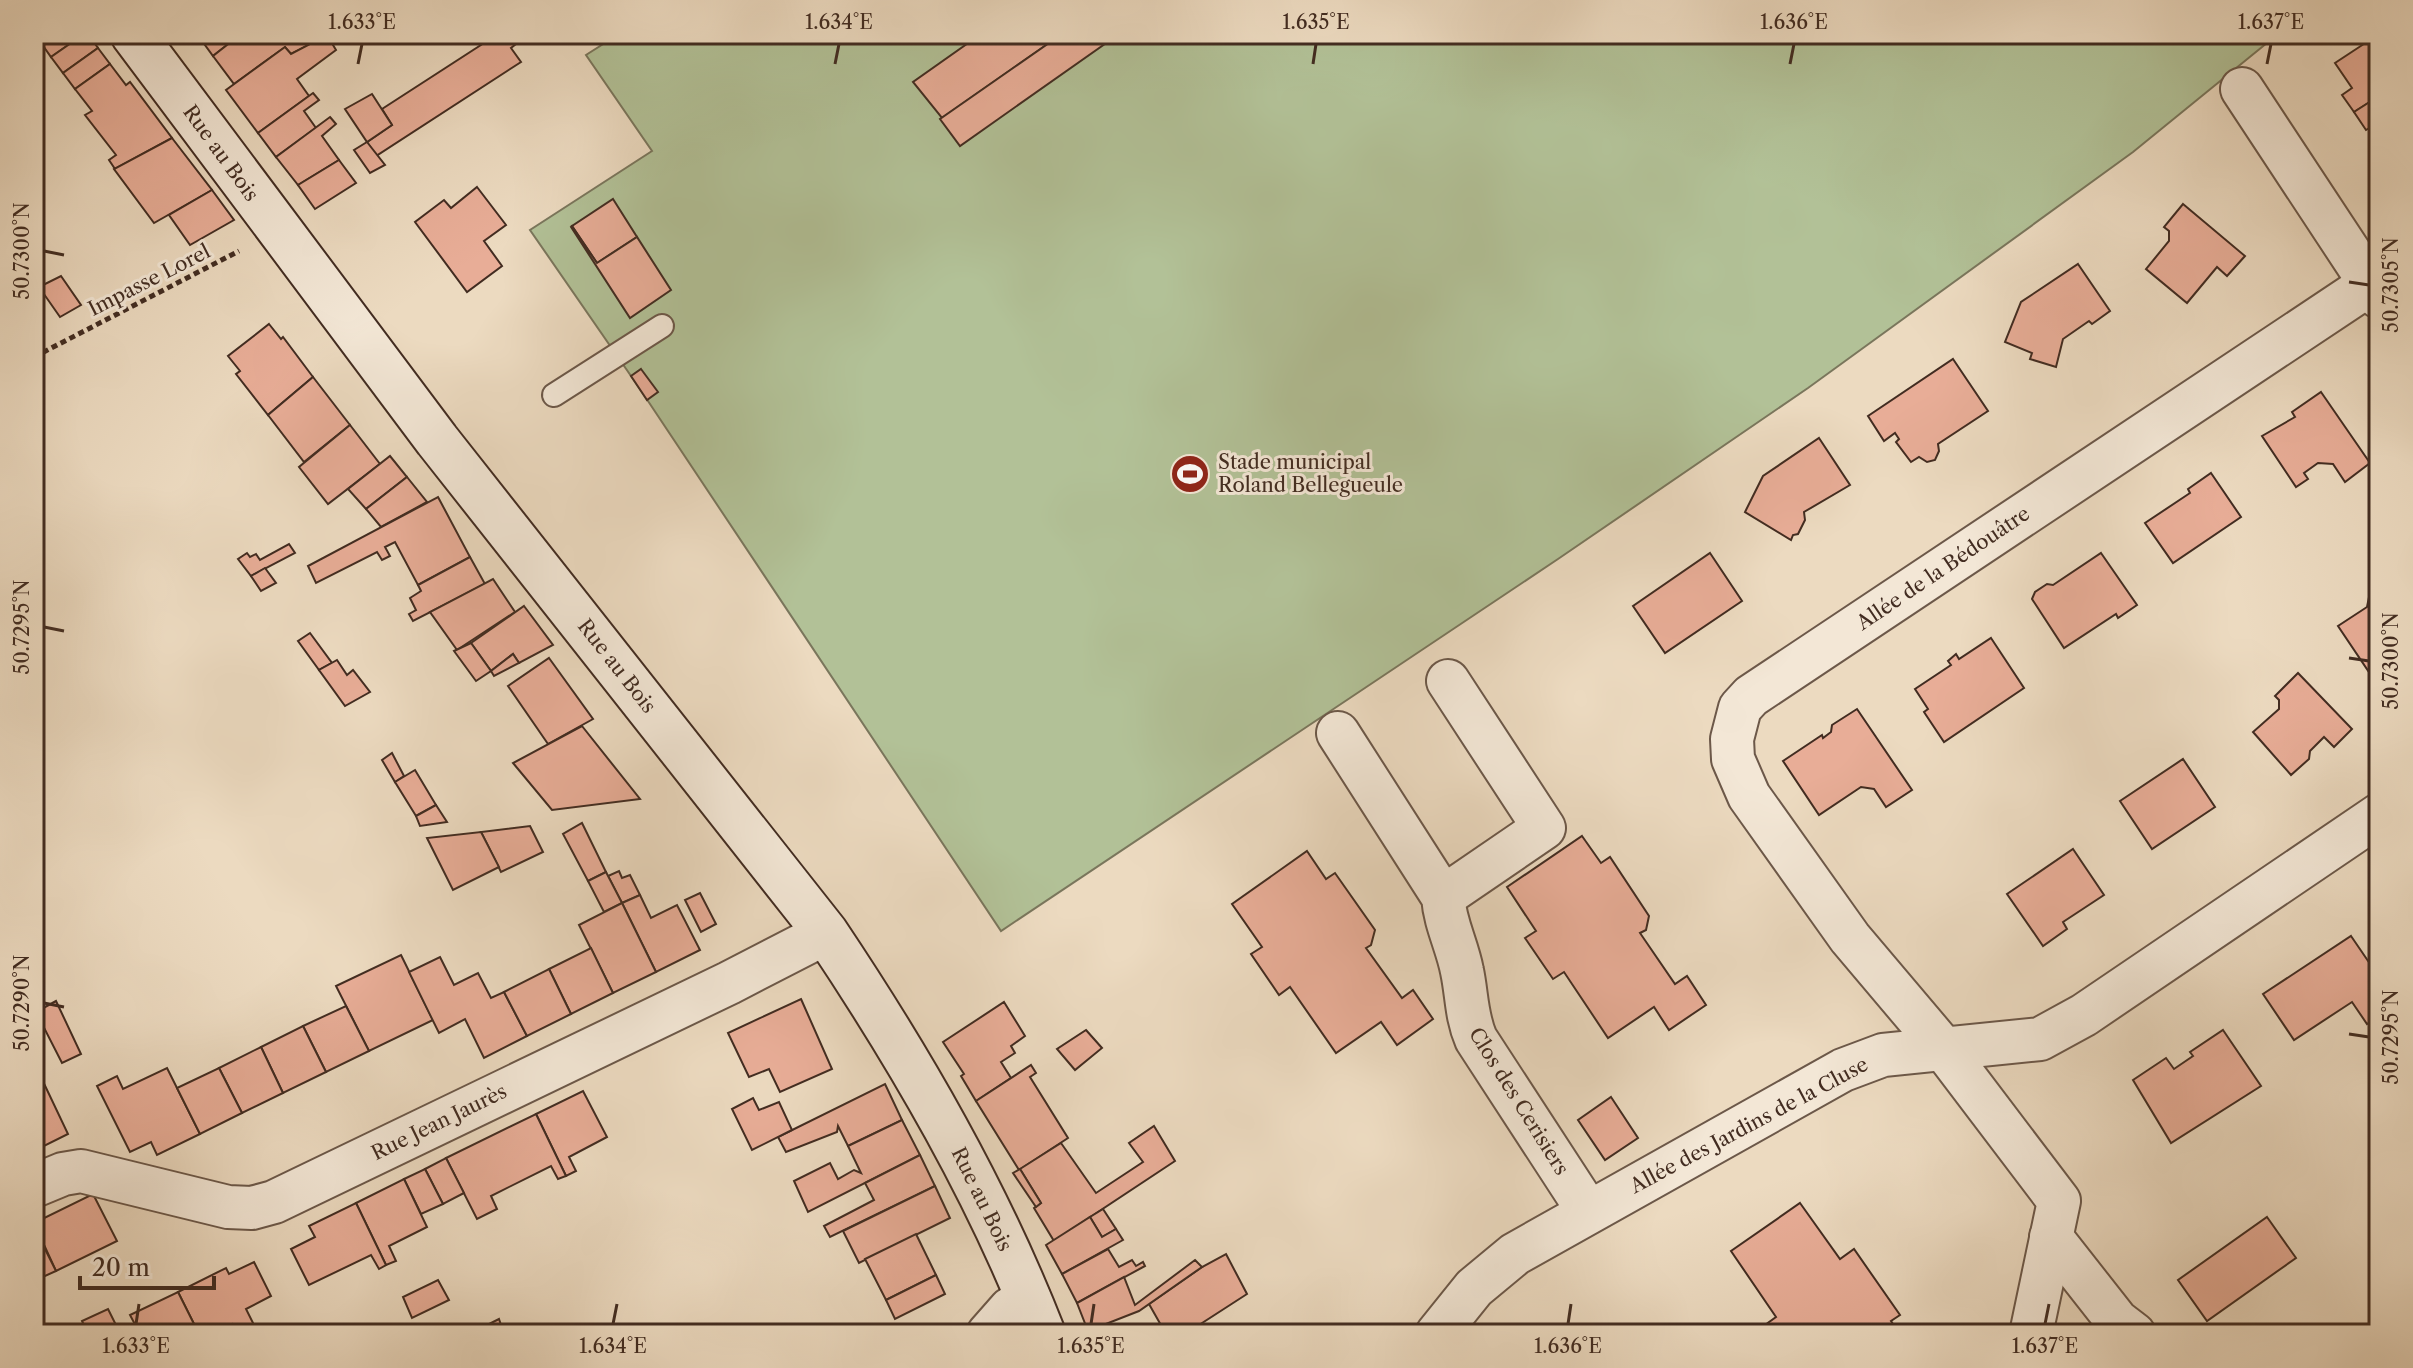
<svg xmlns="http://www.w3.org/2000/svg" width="2413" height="1368" viewBox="0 0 2413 1368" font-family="'Libre Caslon Text',serif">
	<rect width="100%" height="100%" fill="#ecdac0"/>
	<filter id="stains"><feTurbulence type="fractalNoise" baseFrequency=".0025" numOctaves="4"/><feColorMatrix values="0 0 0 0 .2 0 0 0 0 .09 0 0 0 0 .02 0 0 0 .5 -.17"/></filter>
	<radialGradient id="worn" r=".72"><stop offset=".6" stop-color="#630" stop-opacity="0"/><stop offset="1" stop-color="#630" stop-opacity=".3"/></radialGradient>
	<path fill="#b2c197" stroke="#7a765c" stroke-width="2" d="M619,34H2278L2133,152L1808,388L1558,559L1001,931L640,389L530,230L652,151L586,55Z"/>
	<g fill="#e8ad97" stroke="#422c21" stroke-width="2">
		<path d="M48,34H84L51,57L39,40Z"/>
		<path d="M84,34H88L98,48L63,73L51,57Z"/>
		<path d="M197,34H241L213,56Z"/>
		<path d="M241,34H275L281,42L295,34H323L325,37L291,54L285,47L234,84L213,56Z"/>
		<path d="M498,34H503L506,39L511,36L516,44L511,48L521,62L376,156L367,142L392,125L382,109Z"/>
		<path d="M981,34H1062L942,118L913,82Z"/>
		<path d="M1062,34H1119L960,146L940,119Z"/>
		<path d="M2379,34V96L2354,112L2342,95L2352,88L2335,63Z"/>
		<path d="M327,35L336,50L297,79L309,96L258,133L226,90L285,47L291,54Z"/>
		<path d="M98,48L110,64L75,89L63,73Z"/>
		<path d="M110,64L126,85L130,82L172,138L115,169L109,160L116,155L85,115L92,111L75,89Z"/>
		<path d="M313,93L319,100L304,111L316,128L276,157L258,133Z"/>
		<path d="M372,94L392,125L367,142L345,109Z"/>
		<path d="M2379,96V129L2376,124L2366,130L2354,112Z"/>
		<path d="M330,117L336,124L322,136L339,160L298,185L276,157Z"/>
		<path d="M172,138L212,190L154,223L114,169Z"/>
		<path d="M367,142L385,165L370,173L354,150Z"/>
		<path d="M339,160L356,183L315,209L298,185Z"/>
		<path d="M477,187L506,225L484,241L502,266L467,292L415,222L444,200L451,208Z"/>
		<path d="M212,190L234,220L190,245L169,215Z"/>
		<path d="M613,199L637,237L597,263L572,226Z"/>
		<path d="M2183,204L2245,256L2227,276L2217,267L2187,303L2146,269L2169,241V231L2164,227Z"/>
		<path d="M572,226L597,263L637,237L671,290L630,318L571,227Z"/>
		<path d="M2078,264L2110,311L2092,324L2089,321L2063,339L2056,367L2030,359L2032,353L2005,342L2021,302Z"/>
		<path d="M61,276L81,305L60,317L39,287Z"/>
		<path d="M269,324L281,339L283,337L313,377L268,415L236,374L240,371L228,356Z"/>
		<path d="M1953,359L1988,411L1938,444L1939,451L1935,460L1927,462L1919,457L1911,462L1896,442L1899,439L1895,433L1884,441L1868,416Z"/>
		<path d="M641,369L658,392L647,400L631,376Z"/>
		<path d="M313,377L350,425L304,462L268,415Z"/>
		<path d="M2321,392L2370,463L2345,482L2333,464L2318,463L2304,473L2308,479L2296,487L2262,436L2295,417L2292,412Z"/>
		<path d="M350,425L380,464L328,504L299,467Z"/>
		<path d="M1819,438L1850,485L1804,512L1805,520L1798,534L1793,535L1791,540L1745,512L1763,476Z"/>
		<path d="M390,456L407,477L366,509L348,489Z"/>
		<path d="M2211,473L2241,517L2173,563L2145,523L2190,493L2188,489Z"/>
		<path d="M407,477L427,502L381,527L366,509Z"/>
		<path d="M438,497L470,557L418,585L395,542L385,547L390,556L382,560L377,552L316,583L308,566Z"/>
		<path d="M289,544L295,553L251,576L238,559L247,553L250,557L256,554L260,560Z"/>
		<path d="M1710,553L1742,601L1665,653L1633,606Z"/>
		<path d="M2101,553L2137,605L2118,618L2116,614L2064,648L2032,599L2035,592L2047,584L2053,585Z"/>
		<path d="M470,557L485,584L413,621L409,614L416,610L410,598L421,591L418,585Z"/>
		<path d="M265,568L276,583L261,591L251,576Z"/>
		<path d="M493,579L515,612L457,650L430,612Z"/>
		<path d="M2379,590V680L2375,681L2338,626L2367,607L2369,597Z"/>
		<path d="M524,606L553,645L519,663L513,654L491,671L471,643Z"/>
		<path d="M310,633L332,663L319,670L298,641Z"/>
		<path d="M1991,638L2024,688L1944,742L1924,712L1928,709L1915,689L1951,665L1948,661L1956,654L1959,659Z"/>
		<path d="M471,643L491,671L476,681L454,651Z"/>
		<path d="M513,654L519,663L494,676L491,671Z"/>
		<path d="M549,658L593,719L548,744L508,686Z"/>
		<path d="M337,660L347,675L353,670L370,692L345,706L319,670Z"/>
		<path d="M2298,673L2352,729L2334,747L2324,737L2310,751L2309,759L2291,775L2253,732L2279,709V700L2275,696Z"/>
		<path d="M1857,709L1912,790L1886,807L1874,789L1861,787L1819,815L1783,761L1822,735L1823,738L1831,732L1832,725Z"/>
		<path d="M582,726L640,799L552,810L513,763Z"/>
		<path d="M392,753L404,776L395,782L382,760Z"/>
		<path d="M2183,759L2215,807L2152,849L2120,801Z"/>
		<path d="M415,770L436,805L416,816L395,782Z"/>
		<path d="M436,805L447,822L420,826L416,816Z"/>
		<path d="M582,823L606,872L588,881L563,834Z"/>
		<path d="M530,826L543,852L501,872L481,832Z"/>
		<path d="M481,832L499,867L453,890L427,838Z"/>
		<path d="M1582,836L1601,863L1610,857L1649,916L1646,930L1640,933L1675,984L1687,976L1706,1005L1669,1030L1654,1007L1608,1038L1564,972L1553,979L1525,938L1536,931L1507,887Z"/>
		<path d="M2073,849L2104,895L2063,922L2067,929L2043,946L2007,894Z"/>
		<path d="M1307,851L1326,879L1335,873L1375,930L1371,945L1366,948L1402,998L1413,990L1433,1019L1397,1045L1381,1022L1336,1053L1290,987L1279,995L1251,954L1262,947L1232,904Z"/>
		<path d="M619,871L622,878L630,875L640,895L622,903L608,876Z"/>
		<path d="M606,872L622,903L604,912L588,881Z"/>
		<path d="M700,893L716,924L701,932L685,900Z"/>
		<path d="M640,895L651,918L677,905L700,950L656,972L622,903Z"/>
		<path d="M622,903L656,972L613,993L579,925Z"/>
		<path d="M2351,936L2379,977V1016L2367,1024L2352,1002L2294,1040L2263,994Z"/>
		<path d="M591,948L613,993L571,1014L549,969Z"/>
		<path d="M401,955L433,1020L369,1051L336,986Z"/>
		<path d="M440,957L454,985L478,973L491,998L504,992L527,1036L484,1058L465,1019L439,1033L409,972Z"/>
		<path d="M549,969L571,1014L527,1036L504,992Z"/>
		<path d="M801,999L832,1069L780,1092L769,1069L749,1077L728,1033Z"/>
		<path d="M56,1001L81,1054L62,1063L36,1012Z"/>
		<path d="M1004,1002L1025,1036L1011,1046L1015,1053L1001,1062L1011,1078L976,1101L961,1076L964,1074L943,1042Z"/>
		<path d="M346,1006L369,1051L326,1072L303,1026Z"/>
		<path d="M303,1026L326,1072L283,1093L261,1047Z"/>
		<path d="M1086,1030L1102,1048L1075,1070L1057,1049Z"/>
		<path d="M2223,1030L2261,1086L2171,1143L2133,1080L2166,1058L2174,1069L2193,1056L2190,1052Z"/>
		<path d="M261,1047L283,1093L242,1113L219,1068Z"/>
		<path d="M1031,1065L1036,1073L1030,1077L1068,1138L1019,1170L976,1101Z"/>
		<path d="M167,1068L200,1134L157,1155L151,1142L130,1152L97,1086L117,1076L123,1089Z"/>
		<path d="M219,1068L242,1113L200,1134L177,1088Z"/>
		<path d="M39,1073L68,1134L34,1151V1075Z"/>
		<path d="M885,1084L902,1120L848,1146L838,1126L837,1132L786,1152L778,1137Z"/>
		<path d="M583,1091L607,1137L569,1157L576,1171L566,1176L536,1114Z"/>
		<path d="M1611,1097L1638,1138L1605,1160L1578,1120Z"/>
		<path d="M753,1098L759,1110L779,1102L792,1130L752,1150L732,1109Z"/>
		<path d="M536,1114L566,1176L558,1179L551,1166L491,1196L497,1209L477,1219L446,1158Z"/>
		<path d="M902,1120L920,1155L808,1212L794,1181L830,1163L838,1179L854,1170L861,1173L848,1146Z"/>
		<path d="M1154,1126L1175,1161L1054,1241L1034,1208L1041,1203L1020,1169L1061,1143L1096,1193L1143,1162L1129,1143Z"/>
		<path d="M920,1155L935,1186L830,1237L824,1226L874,1200L865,1183Z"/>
		<path d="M446,1158L464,1193L443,1204L425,1169Z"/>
		<path d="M425,1169L443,1204L421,1214L404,1179Z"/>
		<path d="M1020,1169L1041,1203L1036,1207L1013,1173Z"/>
		<path d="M404,1179L427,1227L389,1246L396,1261L386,1265L356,1203Z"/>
		<path d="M935,1186L950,1218L859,1263L843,1231Z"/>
		<path d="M93,1194L117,1241L56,1271L34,1223Z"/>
		<path d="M356,1203L386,1265L379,1269L371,1255L309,1285L291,1249L315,1237L309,1226Z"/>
		<path d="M1800,1203L1840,1259L1854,1249L1900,1315L1891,1321L1900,1334H1772L1765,1325L1776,1317L1731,1251Z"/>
		<path d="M1103,1209L1116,1229L1102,1237L1090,1217Z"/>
		<path d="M1090,1217L1102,1237L1116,1229L1123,1240L1062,1274L1046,1245Z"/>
		<path d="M2267,1217L2296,1258L2207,1321L2178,1280Z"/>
		<path d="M34,1227L56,1271L34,1281Z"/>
		<path d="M916,1234L936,1275L886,1300L865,1259Z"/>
		<path d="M1108,1249L1119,1267L1132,1260L1136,1266L1143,1262L1145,1266L1077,1303L1062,1274Z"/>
		<path d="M1226,1254L1247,1294L1185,1334H1166L1149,1304L1202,1267Z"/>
		<path d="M1195,1260L1202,1267L1139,1311L1088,1331L1077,1303L1124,1277L1135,1305Z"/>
		<path d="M254,1262L271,1296L246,1309L257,1331L251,1334H237L232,1324L211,1334H199L178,1292L226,1268L229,1274Z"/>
		<path d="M936,1275L945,1294L895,1319L886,1300Z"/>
		<path d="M438,1280L449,1300L412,1318L403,1297Z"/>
		<path d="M178,1292L199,1334H140L130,1315Z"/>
		<path d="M108,1309L117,1327L103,1334H88L82,1321Z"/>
		<path d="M499,1319L504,1334H481L479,1329Z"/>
	</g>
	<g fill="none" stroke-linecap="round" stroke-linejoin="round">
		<defs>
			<path id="lane" d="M554,395L662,326"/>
			<g id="street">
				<path d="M2242,89L2379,297"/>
				<path d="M1338,733L1443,897C1445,924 1457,945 1462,971C1467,994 1466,1016 1476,1039L1588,1211"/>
				<path d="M1443,897L1544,828L1448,681"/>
				<path d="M34,1186L63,1174L81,1171L228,1207L252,1208L274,1202L729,983L826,933"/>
				<path d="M2051,1237L2117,1321L2134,1334"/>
				<path d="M988,1334L1010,1309L1029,1298"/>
				<path d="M1437,1334L1474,1288L1515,1254L1843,1070L1883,1055L2040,1039L2084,1015L2379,815"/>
				<path d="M2031,1334L2059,1201L1943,1048L1850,938L1749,796L1733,759L1732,739L1740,708L1751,696L2370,284"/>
			</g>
			<path id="secondary" d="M133,34L437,440L826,933C911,1060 987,1191 1043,1334"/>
		</defs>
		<use href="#lane" stroke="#6c5849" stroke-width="26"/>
		<use href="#street" stroke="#6c5849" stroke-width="46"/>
		<use href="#secondary" stroke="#422c21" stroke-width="48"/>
		<path stroke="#422c21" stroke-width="5" stroke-dasharray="6 4" stroke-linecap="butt" d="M34,357L239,251"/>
		<use href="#lane" stroke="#f3e7d6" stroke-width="22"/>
		<use href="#street" stroke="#f3e7d6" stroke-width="42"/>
		<use href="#secondary" stroke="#f3e7d6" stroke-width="44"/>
	</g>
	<path fill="none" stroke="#422c21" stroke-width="3" d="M358,64L362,44M835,64L839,44M1313,64L1316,44M1790,64L1794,44M2267,64L2271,44M44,251L64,255M2349,282L2369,285M44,627L64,631M2349,658L2369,661M44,1003L64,1007M2349,1034L2369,1037M136,1324L139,1304M613,1324L617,1304M1091,1324L1094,1304M1568,1324L1571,1304M2045,1324L2049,1304"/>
	<defs>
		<symbol id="stadium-disc" viewBox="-11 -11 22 22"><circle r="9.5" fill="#8f2418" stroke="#f3e7d6"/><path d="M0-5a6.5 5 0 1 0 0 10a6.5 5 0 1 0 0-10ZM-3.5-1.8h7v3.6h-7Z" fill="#fff"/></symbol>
	</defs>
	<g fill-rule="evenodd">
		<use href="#stadium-disc" x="1168" y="452" width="44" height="44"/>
	</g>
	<g text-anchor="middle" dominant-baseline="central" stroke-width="6" stroke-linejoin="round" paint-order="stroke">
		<g font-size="20" fill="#422c21" stroke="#f3e7d6">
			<text transform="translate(221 153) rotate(54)">Rue au Bois</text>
			<text transform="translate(149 280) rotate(-27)">Impasse Lorel</text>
			<text transform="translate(1943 568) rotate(-34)">Allée de la Bédouâtre</text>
			<text transform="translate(617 666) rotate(52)">Rue au Bois</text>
			<text transform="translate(1519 1101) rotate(58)">Clos des Cerisiers</text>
			<text transform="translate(439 1122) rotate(-26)">Rue Jean Jaurès</text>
			<text transform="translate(1749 1125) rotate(-28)">Allée des Jardins de la Cluse</text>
			<text transform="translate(982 1199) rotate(64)">Rue au Bois</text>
		</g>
		<g font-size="20" fill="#422c21" stroke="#f3e7d6" text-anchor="start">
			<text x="1218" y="462">Stade municipal<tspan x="1218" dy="23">Roland Bellegueule</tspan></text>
		</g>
	</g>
	<rect width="2413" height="1368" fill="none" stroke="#ecdac0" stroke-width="88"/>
	<path d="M80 1276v12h134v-12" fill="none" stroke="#422c21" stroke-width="4"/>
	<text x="92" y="1276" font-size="24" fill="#422c21" stroke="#f3e7d6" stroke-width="6" paint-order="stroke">20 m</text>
	<rect x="44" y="44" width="2325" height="1280" fill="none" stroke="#422c21" stroke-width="3"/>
	<g font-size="20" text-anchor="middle" fill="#422c21">
		<text x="362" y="29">1.633°E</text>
		<text x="839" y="29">1.634°E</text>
		<text x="1316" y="29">1.635°E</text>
		<text x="1794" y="29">1.636°E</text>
		<text x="2271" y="29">1.637°E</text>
		<text transform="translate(22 251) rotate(-90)" y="7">50.7300°N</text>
		<text transform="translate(2391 285) rotate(-90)" y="7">50.7305°N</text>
		<text transform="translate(22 627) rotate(-90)" y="7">50.7295°N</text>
		<text transform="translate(2391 661) rotate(-90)" y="7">50.7300°N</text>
		<text transform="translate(22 1003) rotate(-90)" y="7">50.7290°N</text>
		<text transform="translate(2391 1037) rotate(-90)" y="7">50.7295°N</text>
		<text x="136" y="1353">1.633°E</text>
		<text x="613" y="1353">1.634°E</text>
		<text x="1091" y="1353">1.635°E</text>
		<text x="1568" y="1353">1.636°E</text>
		<text x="2045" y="1353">1.637°E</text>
	</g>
	<rect width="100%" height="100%" filter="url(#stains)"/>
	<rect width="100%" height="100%" fill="url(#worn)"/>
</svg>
